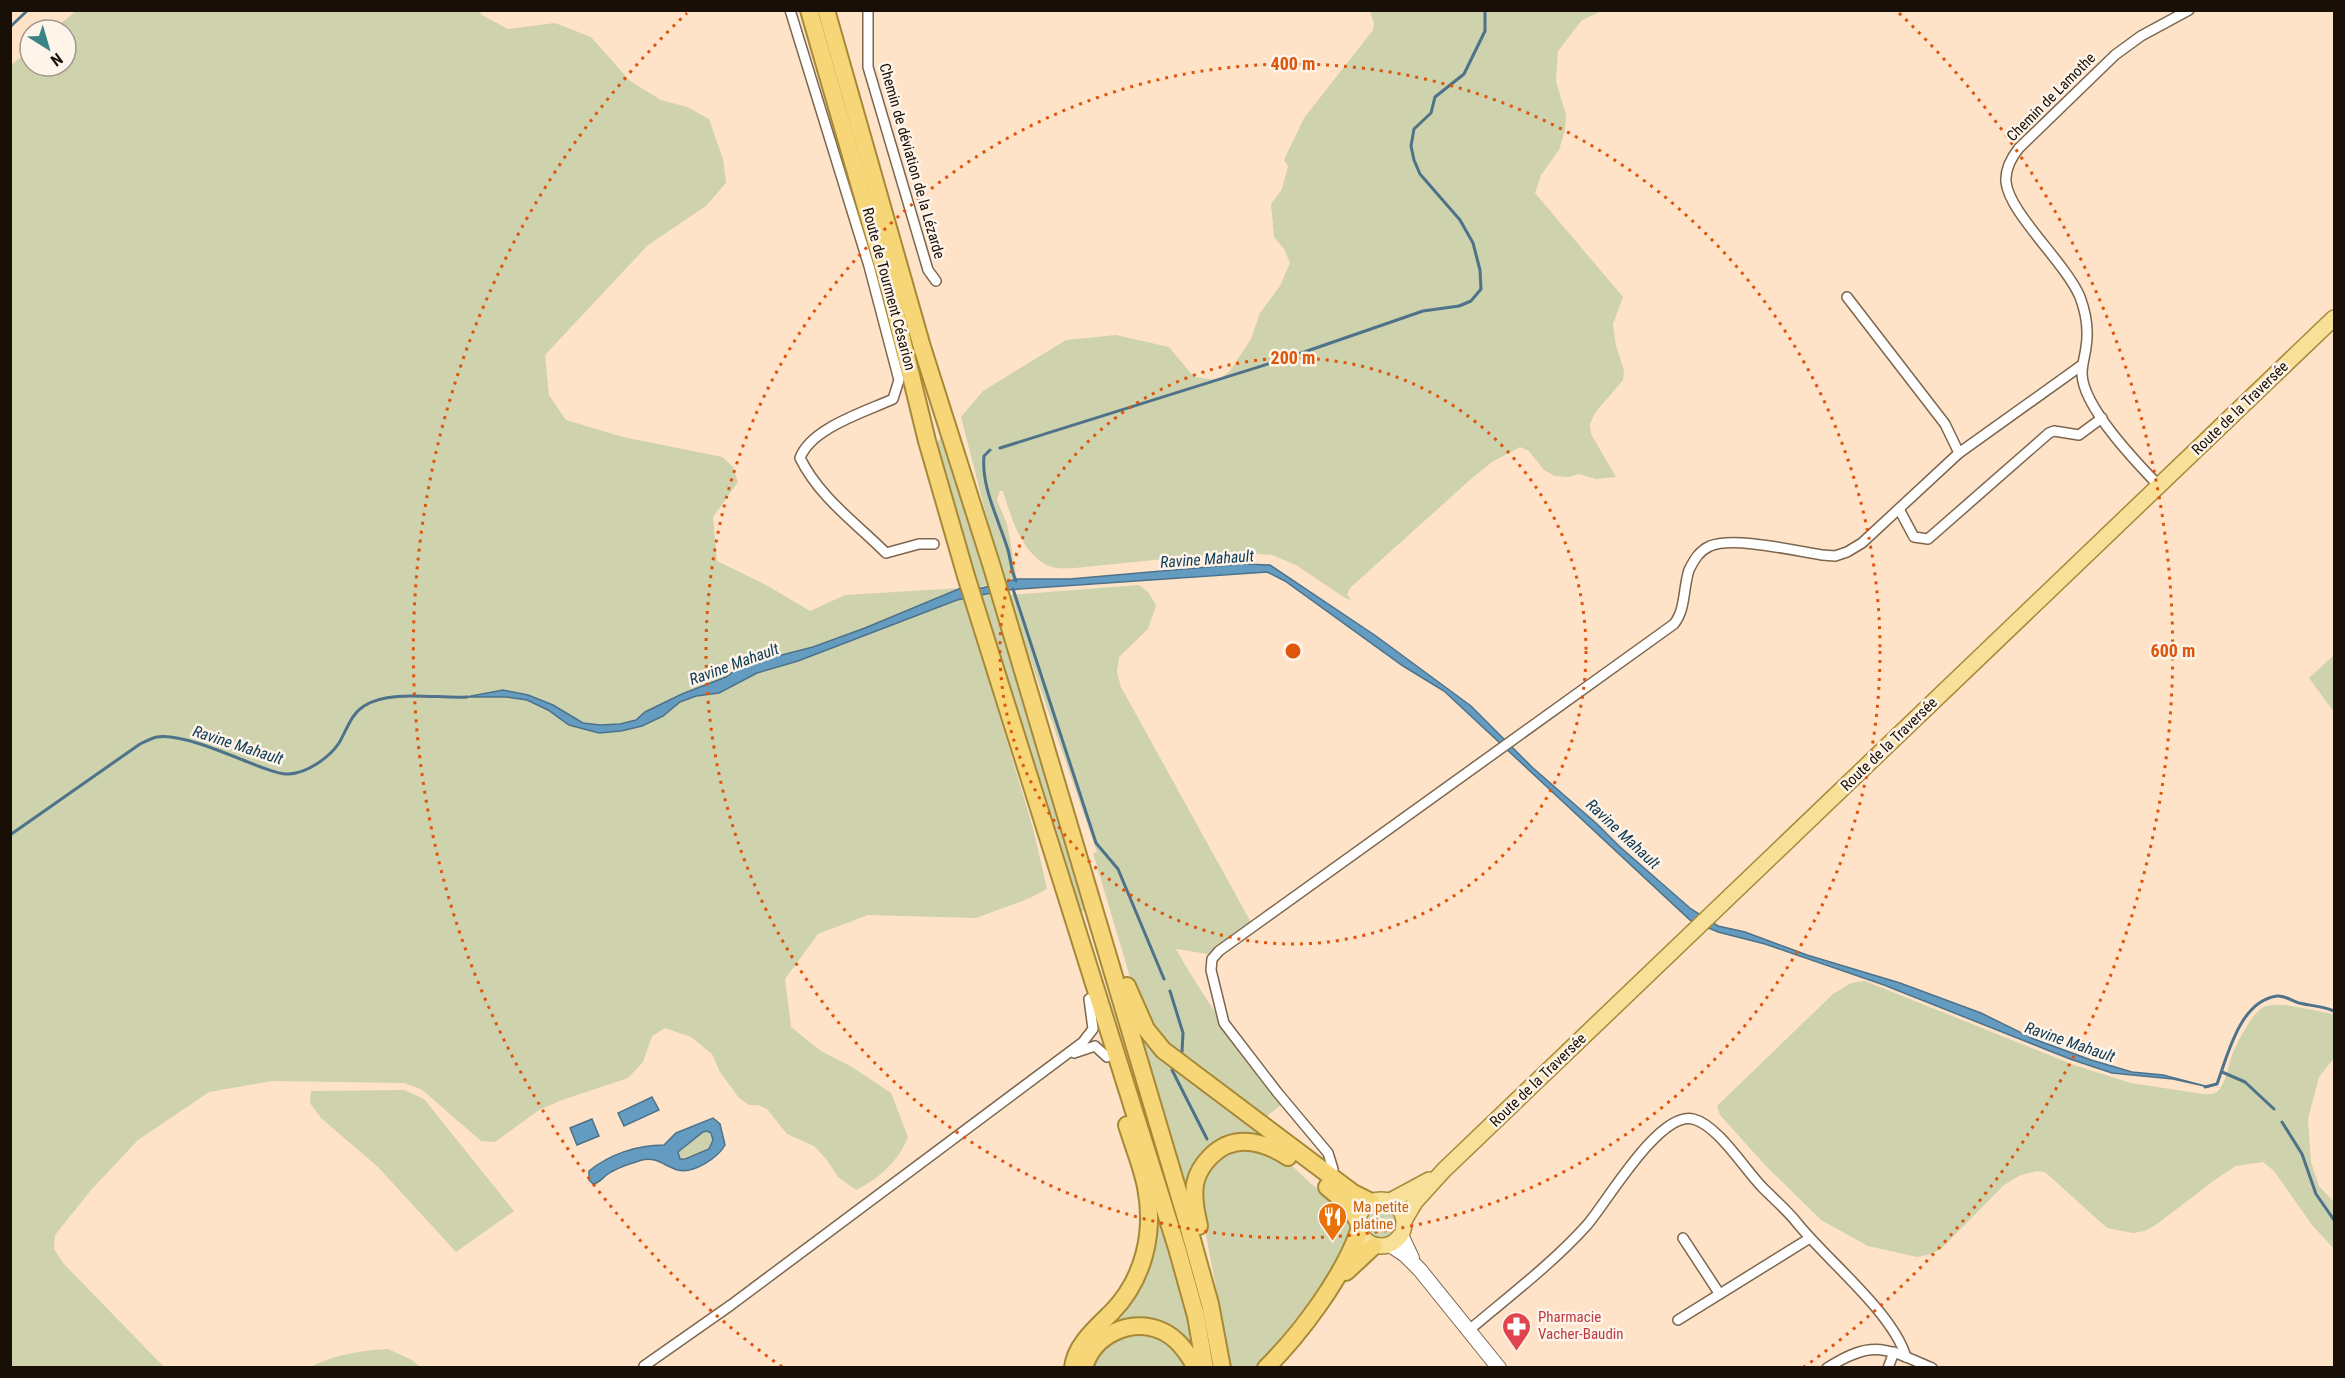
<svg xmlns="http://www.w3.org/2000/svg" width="2345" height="1378" viewBox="0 0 2345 1378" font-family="'Roboto Condensed',sans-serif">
	<rect width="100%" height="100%" fill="#fee3c8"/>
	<g fill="#ced2ad">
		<path d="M76,11H479L482,15L508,29L555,23L591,37L630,81L661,100L687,107L709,119L723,159L726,183L706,206L648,245L545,355L549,395L566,420L623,437L722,457L733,467L738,482L713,517L717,561L768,586L810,611L845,595L961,588L1033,828L1047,889L1030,898L976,918L868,915L818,934L785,979L791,1027L821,1051L852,1067L891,1093L908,1137C899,1161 878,1179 856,1190L838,1177L827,1160L814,1146L787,1134L767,1109L758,1105H749L739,1098L720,1072L712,1054L691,1037L665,1028L652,1036L643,1062L628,1078L562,1100L539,1110L495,1142L481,1141L421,1089L404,1083L272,1081L209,1092L138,1140L91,1190L55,1235L54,1249L63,1263L164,1367H11L10,66L30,49V66H66V30H53Z"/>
		<path d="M1370,11H1602L1582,20L1558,51L1556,81L1566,115L1565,130L1559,150L1541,175L1535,193L1623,297L1613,324L1616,346L1624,370L1623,380L1595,413L1590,424L1591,434L1616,477L1596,479L1579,474L1568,477L1555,476L1544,470L1529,451L1520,447L1492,462L1471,479L1350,588L1347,594L1351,600L1345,598L1296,565L1272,555L1232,552L1075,568C1069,568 1062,569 1056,568C1024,561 1011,518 1003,491H1000L997,500L1007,524L1017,579L1003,581L961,417L983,391L1066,340L1116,335L1169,347L1194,377L1218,380L1230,371L1251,339L1260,313L1280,286L1290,263L1284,249L1274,237L1271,204L1282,189L1288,166L1284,160L1304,118L1373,30L1374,24Z"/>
		<path d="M941,438L990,584L975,588L935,444Z"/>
		<path d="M1139,585L1148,592L1156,605L1148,629L1119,657L1117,672L1121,687L1253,926L1219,951L1208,954L1176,949C1207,1004 1243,1053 1282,1104L1261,1121L1155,1034L1133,987L1093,853L1097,852L1008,595Z"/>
		<path d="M992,594L1088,910L1078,912L1061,851L978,595Z"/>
		<path d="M2334,655V712L2309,678Z"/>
		<path d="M1865,981L2074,1065L2131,1083L2203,1094C2209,1094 2215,1095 2219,1090C2227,1080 2228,1066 2232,1055C2237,1043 2253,1010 2266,1006C2284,1001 2316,1012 2334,1014V1058L2319,1077L2308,1119L2311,1162L2319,1186L2334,1202V1249L2312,1225L2274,1171L2263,1162L2236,1166L2216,1179L2157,1224L2145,1231L2133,1233L2107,1228L2045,1172L2037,1171L2021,1175L2004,1185L1941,1249L1931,1254L1917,1257L1868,1246L1821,1220L1765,1165L1720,1115L1717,1106L1833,994L1851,983Z"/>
		<path d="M1144,1036L1264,1135V1137L1246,1134L1185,1186L1142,1038Z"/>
		<path d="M404,1090L424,1099L514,1211L456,1252L378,1167L321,1118L310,1103L311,1091Z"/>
		<path d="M707,1131L711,1133L713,1140L709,1149L680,1159L678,1153L703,1132Z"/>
		<path d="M1248,1144L1288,1162L1310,1183L1339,1204L1350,1225L1351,1240L1344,1255L1329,1273L1305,1307L1262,1361L1256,1367H1231L1199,1198L1207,1164L1218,1154Z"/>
		<path d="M1151,1191L1180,1288L1195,1351L1185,1339L1104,1329L1133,1290Z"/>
		<circle cx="1382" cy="1224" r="19"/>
		<path d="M1142,1330L1173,1344L1187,1368H1086L1102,1342Z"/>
		<path d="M388,1349L412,1360L420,1367H310C338,1354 357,1351 388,1349Z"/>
	</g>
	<g fill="#649cc1" stroke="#4d7289" stroke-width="1.5" fill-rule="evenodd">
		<path d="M1242,564L1270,565L1376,636L1471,706L1533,768L1597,824L1619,846L1691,909L1718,926L1745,932L1807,955L1900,983L1981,1013L2034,1039L2091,1060L2132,1072L2163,1075L2209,1087L2173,1079L2112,1073L2070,1059L1884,985L1765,944L1718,932L1690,920L1444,691L1403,666L1285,581L1267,572L1006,590L957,600L798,661L757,673L719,693L696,696L680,702L663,716L642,726L621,731L599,733L569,725L548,710L527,700L506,697H466L503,690L528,695L553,705L583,723L600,725L620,724L636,720L645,712L682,694L726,677L742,665L813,647L865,628L961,588H982L1017,579H1070Z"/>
		<path d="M652,1097L659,1110L624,1126L618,1113Z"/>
		<path d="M713,1118L720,1124L725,1145C718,1158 693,1174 678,1170C666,1167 656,1156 642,1160C632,1163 616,1168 608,1174C602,1178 600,1183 593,1184L589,1180V1171C610,1154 637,1145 664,1145L676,1133ZM707,1131L711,1133L713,1140L709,1149L685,1159H680L678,1152L703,1132Z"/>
		<path d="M592,1119L599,1136L577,1145L570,1128Z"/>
	</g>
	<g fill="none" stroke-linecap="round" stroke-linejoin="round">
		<g stroke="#4d7289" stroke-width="3">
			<path d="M10,27L28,10"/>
			<path d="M1000,448L1284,359L1423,311L1459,306L1471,301L1481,289L1480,270L1473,243L1460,220L1420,174L1414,160L1411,146L1414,129L1431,113L1435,97L1464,74L1485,31V10"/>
			<path d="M990,450L984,456C981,487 999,520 1008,550C1011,561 1011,571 1016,581"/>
			<path d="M1013,589L1096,843L1118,869L1164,979"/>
			<path d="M10,835L140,744C146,741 152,738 157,737C182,733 234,757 258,766C267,769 279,775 289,774C307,773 329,758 339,743C347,730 350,715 364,706C389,689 438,699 467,697"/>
			<path d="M1170,991L1183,1033L1182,1052"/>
			<path d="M1172,1070L1207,1139"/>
			<path d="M2222,1072L2245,1082L2274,1109"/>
			<path d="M2205,1087L2217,1084C2228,1054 2240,1001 2277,996C2284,995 2292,1001 2299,1003C2312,1006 2322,1006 2334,1011"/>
			<path d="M2282,1122L2302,1154L2316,1194L2334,1220"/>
		</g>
		<defs>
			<g id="minor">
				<path d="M790,10L869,266L899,380L893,399C865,412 811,428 800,458C820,498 855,522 886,553L919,544H934"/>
				<path d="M868,10V67L928,270L936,281"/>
				<path d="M1847,297L1945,424L1959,453"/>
				<path d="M2159,486C2136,462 2083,407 2082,374C2082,364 2085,356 2086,347C2089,329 2086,313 2080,297C2065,262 2009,213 2006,182C2005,169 2011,158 2019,148L2115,55L2141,36L2189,10"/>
				<path d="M1899,509L1914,537L1928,539L2049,433L2054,431L2079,435L2102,418"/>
				<path d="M1074,1053L1095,1046L1107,1057"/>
				<path d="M1331,1177L1333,1169L1328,1153L1277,1092L1224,1023L1211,970L1212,959L1219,951L1674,624C1686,609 1683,588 1689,570C1694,560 1699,551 1710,546C1734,536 1795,551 1822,555L1835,556L1847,552L1862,543L1959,453L2082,365"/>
				<path d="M1683,1238L1719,1293"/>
				<path d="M1678,1320L1810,1238"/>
				<path d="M1468,1331C1508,1297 1552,1264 1587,1225C1607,1202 1659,1111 1693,1119C1718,1125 1745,1170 1763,1188C1775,1200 1788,1211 1798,1224C1829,1262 1893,1313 1906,1357"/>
				<path d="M644,1366L731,1305L1083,1042L1093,1029L1089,999"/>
				<path d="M1827,1368C1873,1339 1885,1348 1932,1368"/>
				<path d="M1888,1368L1894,1352"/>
			</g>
			<g id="secondary">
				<path d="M1401,1235L1412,1258"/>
				<path d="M1390,1245L1405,1255L1420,1270L1499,1368"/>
			</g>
			<g id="primary">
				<circle cx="1381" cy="1223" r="23"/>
				<path d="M1390,1201L1429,1180"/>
				<path d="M1405,1219L1415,1202L1444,1170L2334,318"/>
			</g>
			<g id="trunk">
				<path d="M809,10L891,294L927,441L966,576L1177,1248L1196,1316L1205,1368"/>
				<path d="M826,10L922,347L992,567L1186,1218L1210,1304L1222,1368"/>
				<path d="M1127,986L1146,1029L1163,1050L1353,1193L1371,1202"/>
				<path d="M1327,1187L1346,1203L1358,1221"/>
				<path d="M1199,1226C1196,1212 1193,1199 1195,1184C1197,1173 1203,1164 1211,1156C1234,1133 1263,1141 1288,1157"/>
				<path d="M1346,1272L1374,1246"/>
				<path d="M1073,1368C1075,1345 1097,1327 1112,1312C1144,1279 1155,1232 1146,1187C1142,1166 1133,1145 1127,1125"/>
				<path d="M1084,1368C1093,1335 1131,1317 1162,1331C1178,1338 1188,1353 1196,1368"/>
				<path d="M1266,1368C1301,1333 1343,1277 1359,1231"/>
			</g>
		</defs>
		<use href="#minor" stroke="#7d664e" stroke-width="12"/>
		<use href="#secondary" stroke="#7d664e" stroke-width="16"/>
		<use href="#primary" stroke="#a68938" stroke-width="18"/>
		<use href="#trunk" stroke="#a68938" stroke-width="20"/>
		<use href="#minor" stroke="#fff" stroke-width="9"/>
		<use href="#secondary" stroke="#fff" stroke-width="14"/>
		<use href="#primary" stroke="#f8e098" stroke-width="15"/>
		<use href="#trunk" stroke="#f6d676" stroke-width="16"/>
	</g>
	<g fill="none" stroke="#de550c" stroke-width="3" stroke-dasharray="3 6">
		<circle cx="1293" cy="651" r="293"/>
		<circle cx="1293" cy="651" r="587"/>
		<path d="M782 1367A880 880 0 0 1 687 13M1899 13A880 880 0 0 1 1804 1367"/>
	</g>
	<defs>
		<symbol id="restaurant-pin" viewBox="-11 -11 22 30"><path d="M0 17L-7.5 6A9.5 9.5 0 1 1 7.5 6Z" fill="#e8710a" stroke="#fef4e9"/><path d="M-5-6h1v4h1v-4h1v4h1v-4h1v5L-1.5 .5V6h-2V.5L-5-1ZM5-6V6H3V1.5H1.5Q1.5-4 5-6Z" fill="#fff"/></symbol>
		<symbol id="pharmacy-pin" viewBox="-11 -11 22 30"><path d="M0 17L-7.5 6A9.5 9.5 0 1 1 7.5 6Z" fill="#e0444e" stroke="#fef4e9"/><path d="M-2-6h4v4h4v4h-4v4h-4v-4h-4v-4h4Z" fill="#fff"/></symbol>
	</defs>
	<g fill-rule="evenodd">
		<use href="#restaurant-pin" x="1316" y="1200" width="33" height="45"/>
		<use href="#pharmacy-pin" x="1500" y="1310" width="33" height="45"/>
	</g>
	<g text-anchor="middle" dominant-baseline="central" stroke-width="5" stroke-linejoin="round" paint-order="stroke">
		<g font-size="15" fill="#180f06" stroke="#fef4e9">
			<text transform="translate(2051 97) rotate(-45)">Chemin de Lamothe</text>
			<text transform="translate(912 161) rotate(74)">Chemin de déviation de la Lézarde</text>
			<text transform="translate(889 289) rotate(75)">Route de Tourment Césarion</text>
			<text transform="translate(2240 408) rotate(-44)">Route de la Traversée</text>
			<text transform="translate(1889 744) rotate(-44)">Route de la Traversée</text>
			<text transform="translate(1538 1080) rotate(-44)">Route de la Traversée</text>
		</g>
		<g font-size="15" fill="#c56008" stroke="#fef4e9" text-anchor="start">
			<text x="1353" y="1207">Ma petite<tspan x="1353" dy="17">platine</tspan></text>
		</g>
		<g font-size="15" fill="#be3a42" stroke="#fef4e9" text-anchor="start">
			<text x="1538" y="1317">Pharmacie<tspan x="1538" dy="17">Vacher-Baudin</tspan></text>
		</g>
		<g font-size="16" font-style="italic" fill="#0d3a55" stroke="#fef4e9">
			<text transform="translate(1207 559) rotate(-4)">Ravine Mahault</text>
			<text transform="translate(734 664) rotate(-20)">Ravine Mahault</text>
			<text transform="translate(238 745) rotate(18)">Ravine Mahault</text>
			<text transform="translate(1623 834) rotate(43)">Ravine Mahault</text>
			<text transform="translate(2070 1042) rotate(19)">Ravine Mahault</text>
		</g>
	</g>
	<circle cx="1293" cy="651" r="9" fill="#de550c" stroke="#fef4e9" stroke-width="3"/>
	<g font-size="18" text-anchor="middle" font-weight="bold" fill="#de550c" stroke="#fef4e9" stroke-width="5" stroke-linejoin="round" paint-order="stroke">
		<text x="1293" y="70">400 m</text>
		<text x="1293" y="364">200 m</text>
		<text x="2173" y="657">600 m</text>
	</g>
	<rect width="2345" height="1378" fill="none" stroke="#180f06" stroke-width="24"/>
	<g transform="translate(48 48) rotate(143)"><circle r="28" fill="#fef4e9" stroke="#a2988e" stroke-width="1.5"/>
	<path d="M0-4.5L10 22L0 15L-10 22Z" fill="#3a8387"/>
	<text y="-9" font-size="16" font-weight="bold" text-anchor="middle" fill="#180f06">N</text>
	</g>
</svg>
